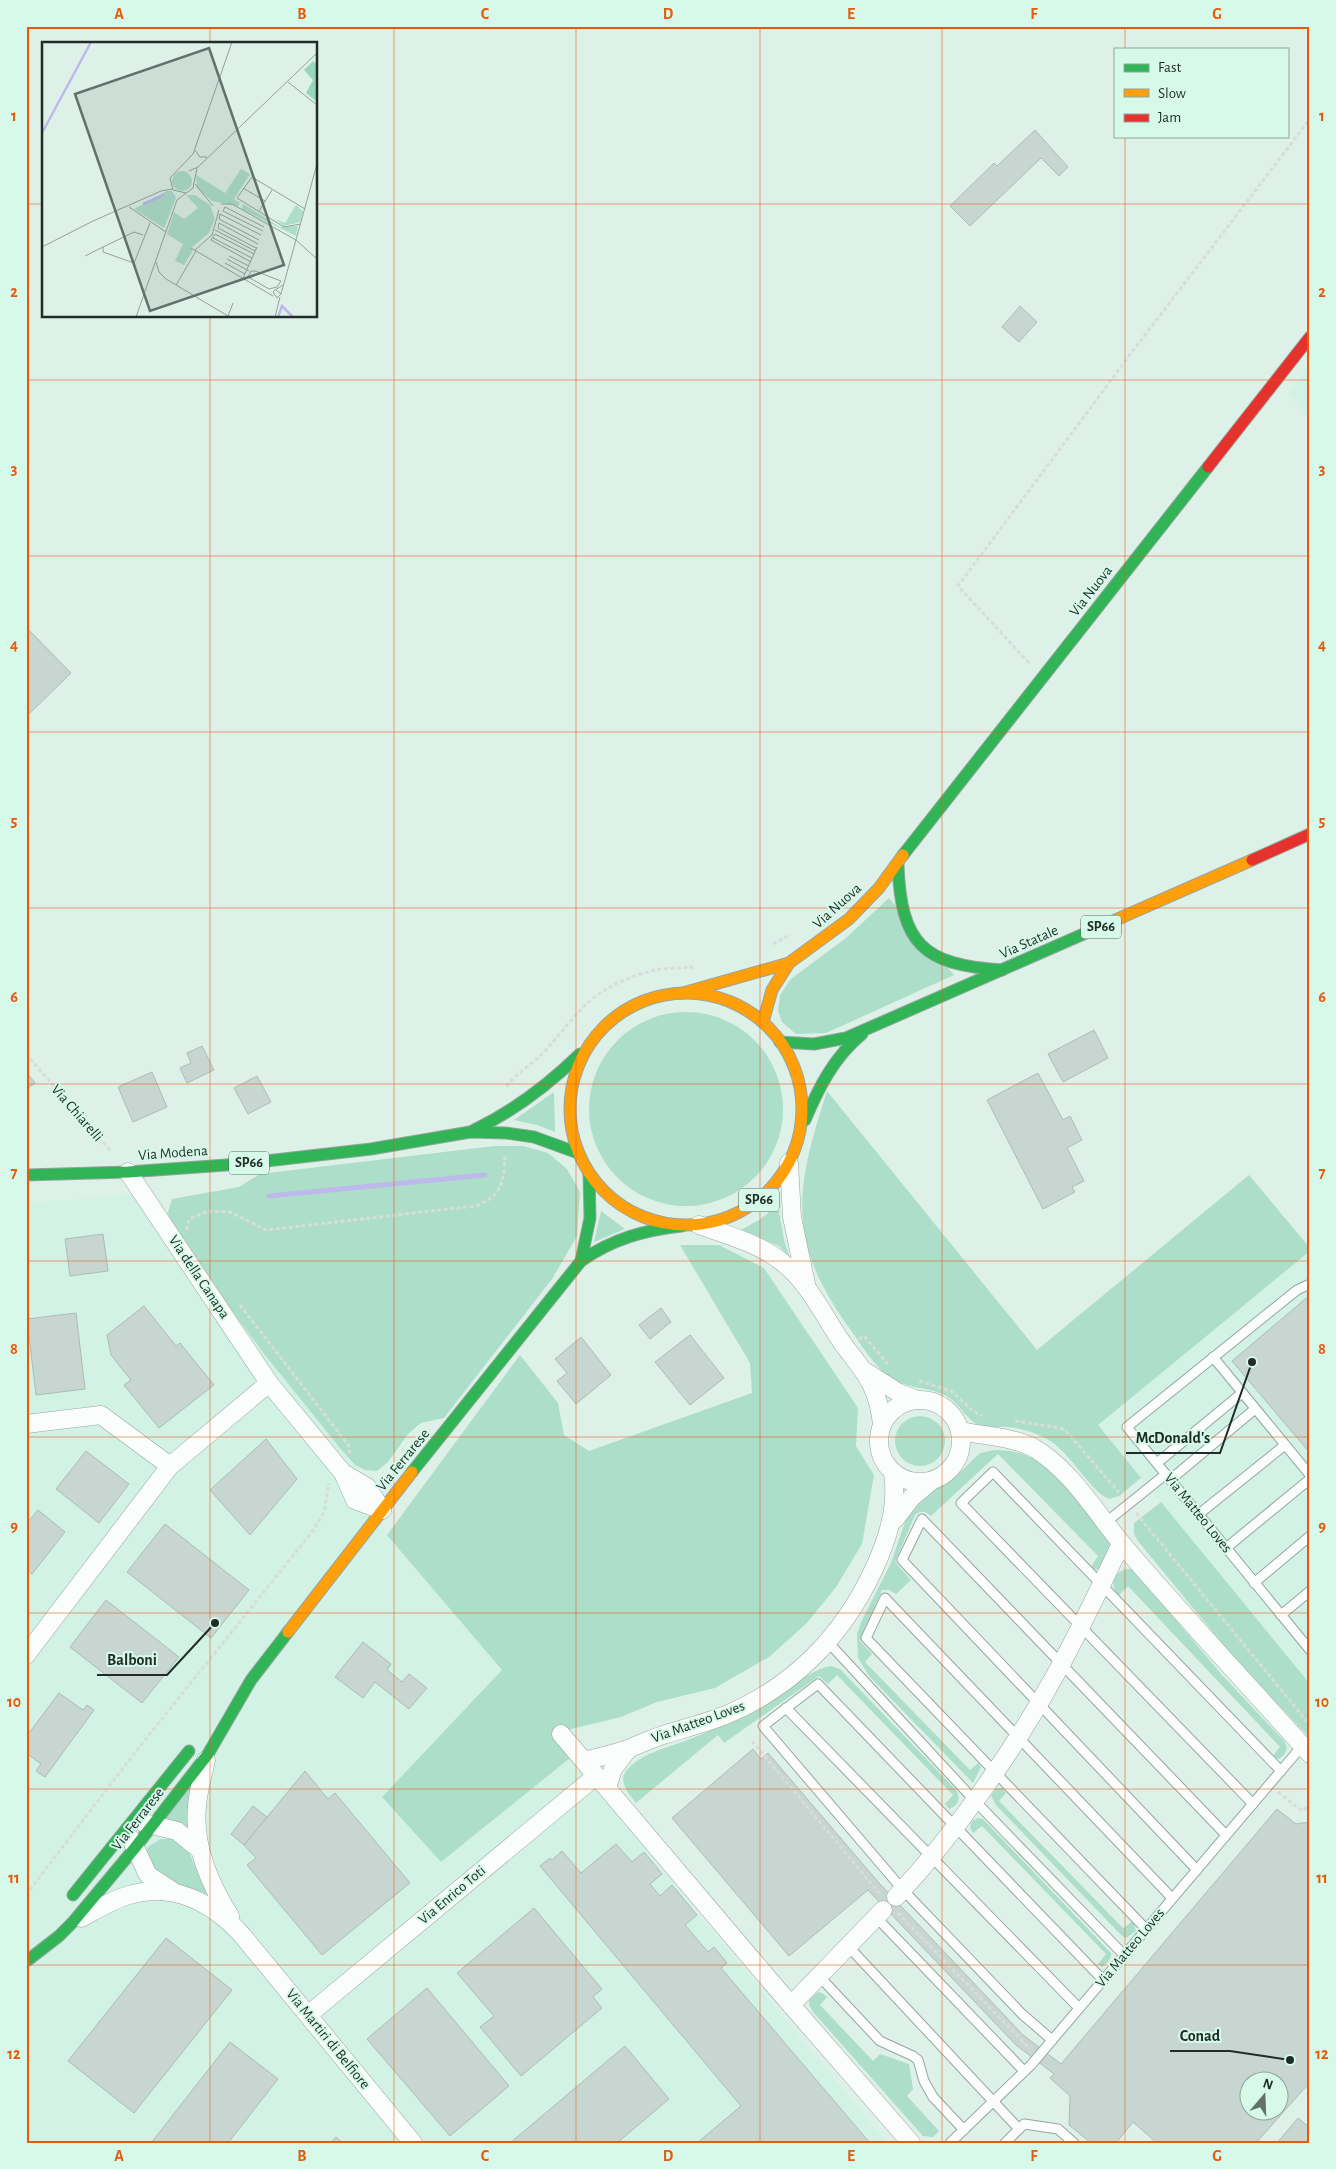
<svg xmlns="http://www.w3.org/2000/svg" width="1336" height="2169" viewBox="0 0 1336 2169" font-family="'Alegreya Sans',sans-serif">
	<rect width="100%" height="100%" fill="#def1e9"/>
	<g fill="#d1f2e4">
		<path d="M1310,364V420L1288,393Z"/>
		<path d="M153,1193L355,1465L387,1535L502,1670L382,1797L441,1862L570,1758L887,2143H26V1203Z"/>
		<path d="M1310,1251V1684L1097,1425Z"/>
	</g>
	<g fill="#acdeca">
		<path d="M889,898L954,975L826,1033L796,1034L782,1022L778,1011L780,995L791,979L846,938Z"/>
		<circle cx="686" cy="1109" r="97"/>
		<path d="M827,1091L1037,1350L1249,1175L1310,1248V1251L1098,1425L1141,1478L1119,1496L1109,1499C1090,1492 1071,1452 1047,1439C1036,1433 1020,1428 1007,1427C997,1426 988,1430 978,1425C966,1419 960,1404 948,1397C930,1386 909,1390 891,1378C874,1366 862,1346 850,1329C786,1241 795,1190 827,1091Z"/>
		<path d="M554,1092L555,1132L537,1125L514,1120Z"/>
		<path d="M494,1146H523L548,1153L567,1169L580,1192L577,1236L552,1279L444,1418L421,1423L408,1434L388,1462L377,1471L365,1470L355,1465L340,1448L265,1355L214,1287L171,1221L168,1212L172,1199L239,1187L260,1174Z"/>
		<path d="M778,1205L784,1240L789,1256L779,1246L741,1230L759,1220Z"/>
		<path d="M601,1211L625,1229L594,1242Z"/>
		<path d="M680,1245H719L764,1268L858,1408L856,1446L874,1475L862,1544L836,1587L807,1623L769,1657L715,1688L657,1702L621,1717L558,1732L570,1758L441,1862L382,1797L502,1670L387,1535L520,1355L558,1403L564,1435L589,1451L752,1393L750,1363Z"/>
		<circle cx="920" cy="1441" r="25"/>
		<path d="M995,1450C1036,1450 1053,1471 1077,1500C1089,1515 1101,1530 1113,1545L1101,1567L1096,1570L1091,1567L1098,1556L998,1454L931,1516C925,1511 921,1510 915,1515L895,1562L911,1580L896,1594L889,1590H882L860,1641L872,1654L865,1662L970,1770L978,1763L981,1767L973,1783L870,1677L858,1658L857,1634L861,1622L891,1563L908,1513L933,1488L954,1478L980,1453Z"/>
		<path d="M1161,1502L1310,1684V1738L1235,1659L1138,1541L1134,1534V1523Z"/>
		<path d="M1125,1569H1132L1138,1575L1222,1675L1285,1742L1287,1749L1284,1755L1279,1759L1273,1756L1280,1747L1128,1586L1118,1596C1110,1584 1112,1575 1125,1569Z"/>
		<path d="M831,1666L840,1669L956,1790C961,1798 959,1805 949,1809L945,1804L953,1795L837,1675L828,1684L819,1676L724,1743L718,1735L636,1803C629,1794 617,1781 627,1770C640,1754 666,1748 685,1741C705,1733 725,1725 745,1716C771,1704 806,1670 831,1666Z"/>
		<path d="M190,1786L191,1832L166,1818Z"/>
		<path d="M996,1788H1002L1006,1793L999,1801L1123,1928L1133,1921L1136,1931L1126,1938L1122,1936L996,1805L991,1796Z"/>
		<path d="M978,1818L983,1819L1111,1953C1112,1959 1107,1963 1102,1967L1098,1964L1106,1954L982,1826L973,1833L970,1827L972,1821Z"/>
		<path d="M161,1839H174L187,1848L207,1894L156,1878L144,1860L148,1847Z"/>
		<path d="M818,1992L822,1993L827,1997L820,2005L873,2061L880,2054L909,2064L913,2089L907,2096L939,2131L933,2137L923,2136L813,2012L809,2005V2000Z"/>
	</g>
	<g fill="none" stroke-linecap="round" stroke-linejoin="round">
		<path stroke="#beb9eb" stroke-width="5" d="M269,1196L485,1175"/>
	</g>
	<g fill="#c7d6d0" stroke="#adbcb5" fill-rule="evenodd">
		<path d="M1035,130L1068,167L1059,176L1041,158L970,226L950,206L994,163L997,166Z"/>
		<path d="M1020,306L1037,322L1019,342L1002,327Z"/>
		<path d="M26,627L71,673L26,717Z"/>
		<path d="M1094,1030L1108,1058L1063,1082L1048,1054Z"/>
		<path d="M202,1046L214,1070L187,1083L180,1068L191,1063L187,1053Z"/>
		<path d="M26,1072L35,1083L27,1089L26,1087Z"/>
		<path d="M152,1072L167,1107L133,1122L118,1087Z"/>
		<path d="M1038,1073L1063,1120L1070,1116L1082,1140L1067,1148L1084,1181L1072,1187L1075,1192L1043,1209L987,1100Z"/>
		<path d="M257,1076L271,1102L248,1114L234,1088Z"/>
		<path d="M103,1234L108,1271L70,1276L65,1239Z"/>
		<path d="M1310,1295V1453L1232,1361Z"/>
		<path d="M144,1306L176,1346L180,1343L214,1385L159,1428L124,1385L131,1380L111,1355L107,1335Z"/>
		<path d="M661,1308L671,1322L650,1339L639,1325Z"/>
		<path d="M76,1313L85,1389L36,1395L27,1319Z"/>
		<path d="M690,1335L724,1378L690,1405L655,1362Z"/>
		<path d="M581,1337L611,1375L576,1404L557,1381L567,1373L555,1359Z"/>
		<path d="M266,1439L297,1479L250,1535L210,1490Z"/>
		<path d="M86,1451L129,1484L99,1523L56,1489Z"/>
		<path d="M38,1510L65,1532L32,1574L26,1569V1524Z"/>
		<path d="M165,1524L249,1590L211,1638L127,1572Z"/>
		<path d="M106,1600L179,1657L142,1703L70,1647Z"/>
		<path d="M363,1642L391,1664L387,1670L402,1682L409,1674L427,1688L409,1709L375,1682L363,1698L335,1677Z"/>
		<path d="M59,1693L83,1710L87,1705L94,1710L45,1777L36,1771L41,1764L26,1753V1737Z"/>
		<path d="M753,1749L761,1759L768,1753L879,1883L1023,2035L1061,2064L1277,1809L1296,1824L1310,1822V2082L1256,2143H1157L1133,2122L1116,2143H1091L1069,2125L1070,2096L1050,2078L1054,2074L1016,2045L868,1890L789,1956L672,1818ZM1248,2082H1278V2112H1248Z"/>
		<path d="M305,1771L328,1799L335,1793L410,1883L322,1955L247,1865L256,1858L244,1845Z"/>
		<path d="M253,1806L267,1817L244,1845L231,1834Z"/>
		<path d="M616,1844L632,1862L644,1852L662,1874L650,1884L660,1896L672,1885L697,1915L685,1925L708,1952L714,1947L727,1963L721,1968L870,2143H697L741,2106L540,1866L550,1858L552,1860L562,1851L581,1873Z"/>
		<path d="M534,1908L602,1989L593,1997L602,2008L521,2076L480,2027L494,2016L457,1973Z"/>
		<path d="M166,1938L232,1990L134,2113L68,2061Z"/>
		<path d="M427,1988L509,2086L450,2136L367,2039Z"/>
		<path d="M230,2042L278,2079L228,2143H151Z"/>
		<path d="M625,2046L669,2099L617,2143H510Z"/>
		<path d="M1298,2118L1310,2128L1309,2143H1277Z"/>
		<path d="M336,2137L343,2143H331Z"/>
	</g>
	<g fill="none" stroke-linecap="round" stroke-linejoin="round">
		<defs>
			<g id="lane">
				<path d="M1310,1284L1297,1290L1127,1427L1310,1650"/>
				<path d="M1213,1357L1310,1475"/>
				<path d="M1157,1463L1242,1393"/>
				<path d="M1170,1480L1255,1409"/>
				<path d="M1199,1514L1285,1445"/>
				<path d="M1105,1523L1166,1474"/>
				<path d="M1226,1548L1310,1479"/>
				<path d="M1254,1583L1310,1536"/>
				<path d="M1281,1615L1310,1591"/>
				<path d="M828,1642L975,1801L1124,1955"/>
				<path d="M786,1708L1079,2008"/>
				<path d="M1253,1804L961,1503L993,1472L1281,1771"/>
				<path d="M1197,1870L902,1560L922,1519L1226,1835"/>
				<path d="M876,1917L1024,2071"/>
				<path d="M1146,1929L866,1638L885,1598L1172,1898"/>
				<path d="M848,1946L1019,2129"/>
				<path d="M819,1976L880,2041L913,2056L918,2060L924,2081L933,2097L964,2130"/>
				<path d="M1052,2040L1022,2014L903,1890L763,1726L818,1684L1103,1980"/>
				<path d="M950,2143L1031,2065L1302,1746"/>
				<path d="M1005,2143L1024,2124L1058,2129L1074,2143"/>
			</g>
			<g id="street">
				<path d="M789,1163L792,1217L806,1284"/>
				<path d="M128,1172L269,1383L343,1473L355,1500L382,1510"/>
				<path d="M699,1225C727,1235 758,1243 782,1262C808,1282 821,1311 839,1338C849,1354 863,1367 871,1384C878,1397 880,1410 882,1424"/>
				<path d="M866,1372L899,1393L917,1400"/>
				<circle cx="920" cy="1441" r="41"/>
				<path d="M26,1424L101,1415L170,1466"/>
				<path d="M961,1431C983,1436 1014,1437 1034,1448C1074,1472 1098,1517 1128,1551C1187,1620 1249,1686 1310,1754"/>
				<path d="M343,1473L367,1487L382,1510"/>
				<path d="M895,1519L912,1497L931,1481"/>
				<path d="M26,1655L170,1466L269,1383"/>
				<path d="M561,1734L772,1983L911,2143"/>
				<path d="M206,1760C203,1775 198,1791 197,1806C193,1846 209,1883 230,1916"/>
				<path d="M584,1761C599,1757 614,1754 628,1749C640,1744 651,1739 663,1735C685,1728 707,1723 728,1714C794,1686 843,1635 873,1571C888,1539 898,1507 893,1472"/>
				<path d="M607,1788L613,1769L628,1749"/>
				<path d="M144,1823L177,1831L199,1849"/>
				<path d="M131,1839L148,1875L174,1892"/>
				<path d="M896,1897C954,1835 1012,1753 1053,1679C1078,1635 1099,1589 1121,1544"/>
				<path d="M81,1918C96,1910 112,1900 129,1895C174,1882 213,1903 242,1935L413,2143"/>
				<path d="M791,2005L883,1910"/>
				<path d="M308,2015L596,1776"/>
			</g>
			<g id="fast">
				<path d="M903,855L1208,467"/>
				<path d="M898,865C901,944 923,965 1002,970"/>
				<path d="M780,1042L814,1044L846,1038L1111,922"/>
				<path d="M805,1120C819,1087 834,1057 862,1034"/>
				<path d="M474,1130C514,1111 548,1085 580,1054"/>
				<path d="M26,1175L128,1172L240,1164L371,1149L470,1132L506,1133L534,1137L578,1153"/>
				<path d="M581,1261L590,1218L589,1174"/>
				<path d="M412,1472L581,1261C612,1239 645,1230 682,1226"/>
				<path d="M73,1895L189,1751"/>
				<path d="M28,1960L59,1936L73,1922L134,1849L208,1754L251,1680L288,1632"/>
			</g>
			<g id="slow">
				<path d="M1111,922L1252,860"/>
				<circle cx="686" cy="1109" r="116"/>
				<path d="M683,993L789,963L849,919L879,888L903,855"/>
				<path d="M763,1022L772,990L789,963"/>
				<path d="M288,1632L412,1472"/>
			</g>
			<g id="jam">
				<path d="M1208,467L1310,337"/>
				<path d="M1252,860L1310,834"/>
			</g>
		</defs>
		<use href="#lane" stroke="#96a59f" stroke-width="11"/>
		<use href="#street" stroke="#96a59f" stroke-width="19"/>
		<use href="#fast" stroke="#96a59f" stroke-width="13"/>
		<use href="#slow" stroke="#96a59f" stroke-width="13"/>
		<use href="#jam" stroke="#96a59f" stroke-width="13"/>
		<g stroke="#d6ddda" stroke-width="3" stroke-dasharray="4 2.5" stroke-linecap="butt">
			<path d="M1029,663L958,586L1132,352L1310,119"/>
			<path d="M773,944L791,934"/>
			<path d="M26,1054L110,1150"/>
			<path d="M507,1087C510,1078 532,1064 540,1056C559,1037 574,1013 595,997C609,985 633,976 651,971C664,967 679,969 693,967"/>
			<path d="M187,1230L189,1219L208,1211L230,1212L266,1230L475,1206C503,1196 504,1181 505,1154"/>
			<path d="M240,1305L349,1446L350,1456"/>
			<path d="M859,1339L864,1336L888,1364"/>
			<path d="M919,1381L951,1391L973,1411L982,1416"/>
			<path d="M1015,1421L1055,1427L1063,1429L1069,1434L1121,1495"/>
			<path d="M1136,1513L1310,1725"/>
			<path d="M752,1741L880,1894"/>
			<path d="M1278,1792L1302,1811L1310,1804"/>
			<path d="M26,1895L133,1755L312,1532L324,1512L329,1483"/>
			<path d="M898,1913L1030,2049"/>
		</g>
		<use href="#lane" stroke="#fafdfc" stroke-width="9"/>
		<use href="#street" stroke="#fafdfc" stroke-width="18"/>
		<use href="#fast" stroke="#30b455" stroke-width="11"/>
		<use href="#slow" stroke="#ff9f0a" stroke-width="11"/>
		<use href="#jam" stroke="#e5322d" stroke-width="11"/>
	</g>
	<path fill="none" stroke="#e8590c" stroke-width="1" stroke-opacity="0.55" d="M210,26V44M394,26V2143M576,26V2143M760,26V2143M942,26V2143M1125,26V49M1125,136V2143M26,204H44M316,204H1310M210,316V2143M26,380H1310M26,556H1310M26,732H1310M26,908H1310M26,1084H1310M26,1261H1310M26,1437H1310M26,1613H1310M26,1789H1310M26,1965H1310"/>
	<g text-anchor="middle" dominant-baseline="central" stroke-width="4" stroke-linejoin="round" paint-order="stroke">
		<g fill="#d6f9ea" stroke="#566a62" stroke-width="1">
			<rect x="1081" y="915.5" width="40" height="23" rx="4"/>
			<rect x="229" y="1151.5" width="40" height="23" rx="4"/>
			<rect x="739" y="1188.5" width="40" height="23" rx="4"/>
		</g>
		<g font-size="14" font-weight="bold" fill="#1f2c27">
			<text x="1101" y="927">SP66</text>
			<text x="249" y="1163">SP66</text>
			<text x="759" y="1200">SP66</text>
		</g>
		<g font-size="15" fill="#1f2c27" stroke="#d6f9ea">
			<text transform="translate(1091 591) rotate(-52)">Via Nuova</text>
			<text transform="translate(837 906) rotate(-42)">Via Nuova</text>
			<text transform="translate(1029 942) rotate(-24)">Via Statale</text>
			<text transform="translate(77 1113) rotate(49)">Via Chiarelli</text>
			<text transform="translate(173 1153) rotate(-4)">Via Modena</text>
			<text transform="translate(199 1277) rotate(56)">Via della Canapa</text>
			<text transform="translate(403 1460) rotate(-51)">Via Ferrarese</text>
			<text transform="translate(1198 1513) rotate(51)">Via Matteo Loves</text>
			<text transform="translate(698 1722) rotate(-20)">Via Matteo Loves</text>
			<text transform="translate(138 1819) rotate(-52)">Via Ferrarese</text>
			<text transform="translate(452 1895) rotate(-40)">Via Enrico Toti</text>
			<text transform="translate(1130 1948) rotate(-50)">Via Matteo Loves</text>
			<text transform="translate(328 2039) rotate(51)">Via Martiri di Belfiore</text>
		</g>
	</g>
	<g transform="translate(42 42)">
		<rect width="275" height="275" fill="#def1e9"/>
		<path d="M199,127L208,132L192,157L198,161L196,164L170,159L155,146L154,133L183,151ZM130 139a10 10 0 1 1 20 0a10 10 0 1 1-20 0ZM125,149H130L134,156L122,186L92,167ZM144,153H153L168,163L173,177L167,191L149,206L151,208L142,223L133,219L141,202L125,192L132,170L142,177L156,166ZM201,162L238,185L256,184L254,194L200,167ZM254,163L261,169L258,180L242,184L233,177L243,181Z" fill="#acdeca"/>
		<path d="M271,19L275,22V60L264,51L271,38L262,28Z" fill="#96d6bf"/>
		<path fill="none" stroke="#beb9eb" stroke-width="2.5" d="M0,91L49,0M101,162L122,153M236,275L240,264L251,275"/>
		<path fill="none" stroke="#92a29b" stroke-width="1" d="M246,40L275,63M153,108L158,115H165M147,129L156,125L275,11M153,142L171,164M201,146L223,159M144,151L131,148L128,136L151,112L190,0M179,162H190L254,198L275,217M87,165L124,190M181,169L183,165L222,185M181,169L221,189M217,169L230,148M259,182L242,185L195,156L210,135L263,167M173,188L213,209M101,193L92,190L61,205V210L92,221L108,181M171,196L210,216M217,198L177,177L178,172L219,193M0,205L51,179L119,149L131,147M149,206L231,254M214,206L176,186L177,181L216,202M153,208L170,193L177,168M43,214L61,205M187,214L207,224M185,217L207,229M114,220L117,230L124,237L186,274L191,261M209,220L169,198L173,192L212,212M183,221L203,232M209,229H213L239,239L235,245L227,247L206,235ZM201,236L215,205M134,243L154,209M234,248L239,252L235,256L231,250L233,248L241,243M239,252L275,122M94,275L135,158L151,146L155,126M233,275L238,255"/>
		<path fill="#62716b" fill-opacity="0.15" stroke="#62716b" stroke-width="2.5" d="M167,6L242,223L108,269L33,52Z"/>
		<rect width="275" height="275" fill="none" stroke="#1f2c27" stroke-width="2.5"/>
	</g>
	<path fill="none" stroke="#1f2c27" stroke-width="2" d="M1252 1362L1220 1453H1126M215 1623L167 1675H97M1290 2060L1230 2051H1170"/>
	<g fill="#1f2c27" stroke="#d6f9ea" stroke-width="2">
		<circle cx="1252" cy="1362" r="5"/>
		<circle cx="215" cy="1623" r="5"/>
		<circle cx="1290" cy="2060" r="5"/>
	</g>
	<g font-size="16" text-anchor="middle" font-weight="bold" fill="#1f2c27" stroke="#d6f9ea" stroke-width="4" stroke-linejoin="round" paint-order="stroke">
		<text x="1173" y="1443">McDonald's</text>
		<text x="132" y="1665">Balboni</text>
		<text x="1200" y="2041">Conad</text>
	</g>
	<rect width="1336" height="2169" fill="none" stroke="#d6f9ea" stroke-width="55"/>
	<rect x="1114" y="48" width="175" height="90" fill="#d6f9ea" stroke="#8da79c"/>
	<rect x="1124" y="64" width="25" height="8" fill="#30b455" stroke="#8da79c"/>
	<text x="1158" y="72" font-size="15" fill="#1f2c27">Fast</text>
	<rect x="1124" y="89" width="25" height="8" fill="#ff9f0a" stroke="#8da79c"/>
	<text x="1158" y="98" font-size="15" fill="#1f2c27">Slow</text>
	<rect x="1124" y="114" width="25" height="8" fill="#e5322d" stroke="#8da79c"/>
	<text x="1158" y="122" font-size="15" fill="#1f2c27">Jam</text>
	<g transform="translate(1264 2096) rotate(19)"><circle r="24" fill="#d6f9ea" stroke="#8da79c"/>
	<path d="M0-4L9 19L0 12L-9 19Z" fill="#62716b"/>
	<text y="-8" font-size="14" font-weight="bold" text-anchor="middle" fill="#1f2c27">N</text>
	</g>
	<rect x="28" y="28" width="1280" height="2114" fill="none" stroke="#e8590c" stroke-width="2"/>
	<g font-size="16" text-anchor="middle" font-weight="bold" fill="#e8590c">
		<text x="119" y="19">A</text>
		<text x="302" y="19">B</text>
		<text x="485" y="19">C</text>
		<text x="668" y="19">D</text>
		<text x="851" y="19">E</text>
		<text x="1034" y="19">F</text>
		<text x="1217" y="19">G</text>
		<text x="14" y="121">1</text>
		<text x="1322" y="121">1</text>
		<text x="14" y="297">2</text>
		<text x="1322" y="297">2</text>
		<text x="14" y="474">3</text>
		<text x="1322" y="474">3</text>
		<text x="14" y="650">4</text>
		<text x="1322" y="650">4</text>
		<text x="14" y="826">5</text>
		<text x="1322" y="826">5</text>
		<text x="14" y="1002">6</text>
		<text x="1322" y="1002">6</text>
		<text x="14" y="1178">7</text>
		<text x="1322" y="1178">7</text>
		<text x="14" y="1354">8</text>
		<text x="1322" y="1354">8</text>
		<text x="14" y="1531">9</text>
		<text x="1322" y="1531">9</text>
		<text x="14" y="1707">10</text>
		<text x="1322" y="1707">10</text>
		<text x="14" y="1883">11</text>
		<text x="1322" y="1883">11</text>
		<text x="14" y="2059">12</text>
		<text x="1322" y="2059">12</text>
		<text x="119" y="2161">A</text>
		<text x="302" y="2161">B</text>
		<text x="485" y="2161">C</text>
		<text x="668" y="2161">D</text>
		<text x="851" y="2161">E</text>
		<text x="1034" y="2161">F</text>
		<text x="1217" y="2161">G</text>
	</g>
</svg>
